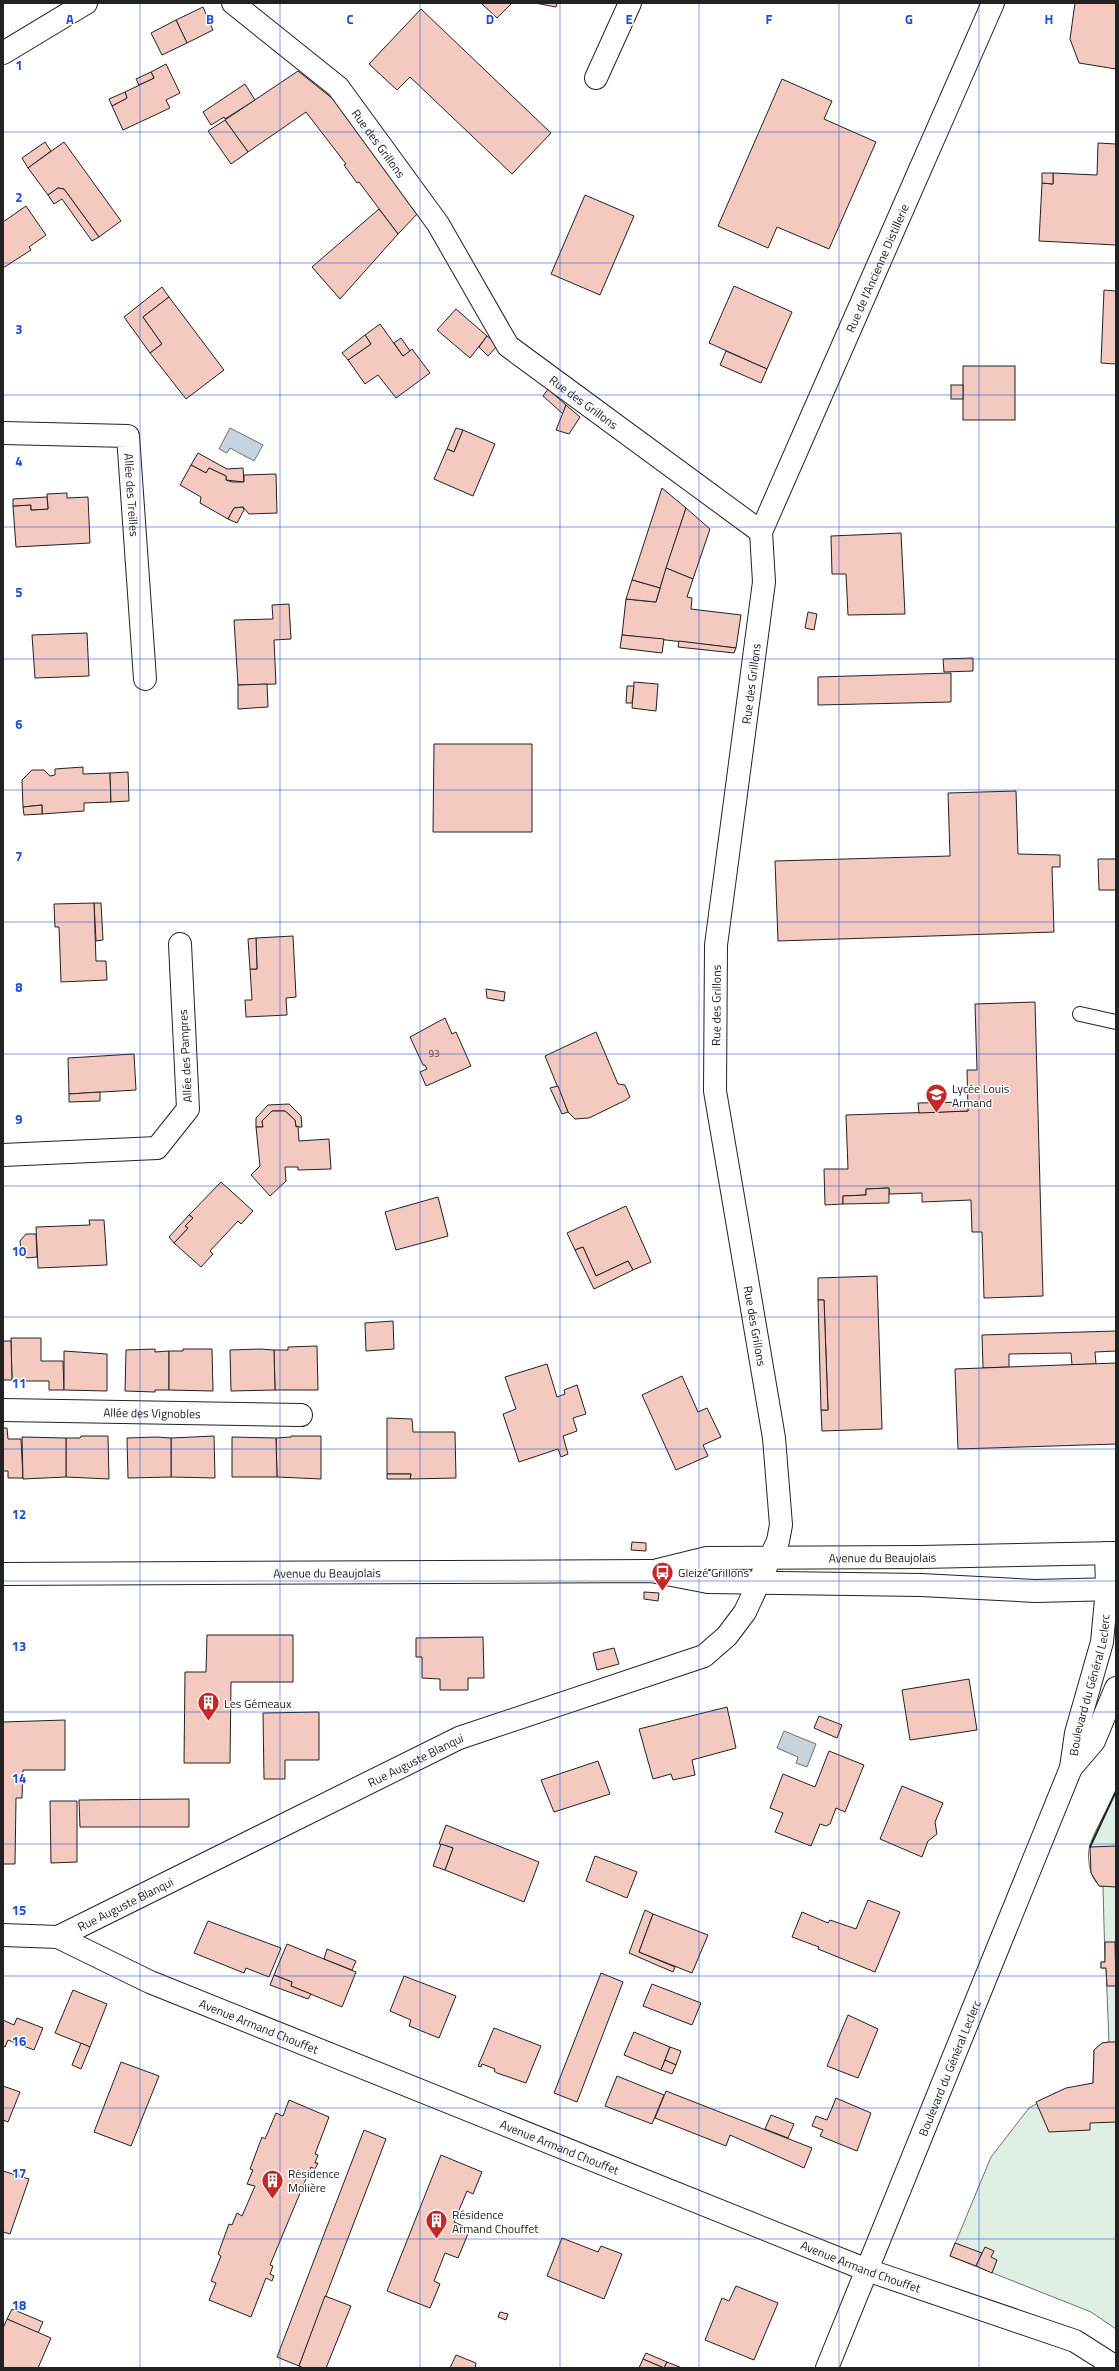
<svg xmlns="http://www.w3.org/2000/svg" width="1119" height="2371" viewBox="0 0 1119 2371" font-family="'Titillium Web',sans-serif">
	<rect width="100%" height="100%" fill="#fff"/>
	<path fill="#e0efe3" stroke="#6f6f6f" d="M1116,1791V2329L1091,2312L950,2256L991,2157L1029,2108L1055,2093L1093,2083L1094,2050L1102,2043L1109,2042L1106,1968H1101V1962H1105L1103,1887C1090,1883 1086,1857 1090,1845C1096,1827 1108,1809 1116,1791Z"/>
	<g fill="#c7d3dd" stroke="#6f6f6f">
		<path d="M230,428L263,445L254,461L230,448L227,453L219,449Z"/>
		<path d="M784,1731L816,1744L807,1767L796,1763L798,1757L777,1748Z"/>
	</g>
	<g fill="#f3c9c0" stroke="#222">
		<path d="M481,3H512L497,18Z"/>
		<path d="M535,3H557L556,7Z"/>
		<path d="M1075,3H1116V69L1079,63L1070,39Z"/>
		<path d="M203,7L213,30L187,43L176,20Z"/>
		<path d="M421,9L551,133L512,174L410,77L397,90L369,64Z"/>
		<path d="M176,20L187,43L162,55L151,33Z"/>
		<path d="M166,64L180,93L166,100L170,108L123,130L112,106L127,98L125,92L154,78L151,72Z"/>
		<path d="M298,71L333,99L418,213L398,234L359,182L357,183L344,165L346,164L306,112L248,152L225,120Z"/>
		<path d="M151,72L154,78L139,85L136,79Z"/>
		<path d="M782,79L832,101L824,119L876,142L829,249L777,227L768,248L718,226Z"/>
		<path d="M245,84L255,100L225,119L224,117L211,125L203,112Z"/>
		<path d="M125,92L127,98L112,106L109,99Z"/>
		<path d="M225,120L248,152L231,164L208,131Z"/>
		<path d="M45,142L51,151L28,168L22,158Z"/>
		<path d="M64,142L121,221L99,237L64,189L58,188L48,195L28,168Z"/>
		<path d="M1098,143L1116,144V245L1039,241L1042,183L1053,184V173L1097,175Z"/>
		<path d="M1042,173H1053V184L1042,183Z"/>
		<path d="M58,188L64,189L99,237L92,241L62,199L54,204L48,195Z"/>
		<path d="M585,195L634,216L600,295L551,274Z"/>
		<path d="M26,206L46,235L29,247L31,250L3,268V222Z"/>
		<path d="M379,209L398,234L340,299L312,267Z"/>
		<path d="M734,286L792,312L767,369L709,343Z"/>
		<path d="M162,287L169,297L143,317L162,344L150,353L124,317Z"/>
		<path d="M1104,290L1116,291V364L1101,363Z"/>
		<path d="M169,297L224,370L186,399L150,353L162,344L143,317Z"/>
		<path d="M456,309L487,336L470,358L437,330Z"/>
		<path d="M380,324L403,356L412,349L430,373L396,398L378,375L365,384L348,360L371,344L365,335Z"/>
		<path d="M365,335L371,344L348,360L342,353Z"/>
		<path d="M487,336L498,345L488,356L479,347Z"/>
		<path d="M401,338L410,351L403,356L394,343Z"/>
		<path d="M726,351L767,369L761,383L720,365Z"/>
		<rect x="963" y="366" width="52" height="54"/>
		<rect x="951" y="385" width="12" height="14"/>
		<path d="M548,389L566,405L563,414L543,396Z"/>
		<path d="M566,405L580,417L569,434L556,430Z"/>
		<path d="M456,428L463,430L454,452L447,449Z"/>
		<path d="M463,430L495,444L473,496L434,479L447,449L454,452Z"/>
		<path d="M198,453L227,469L243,468L244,482L226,480V476L209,468L206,473L191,465Z"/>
		<path d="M191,465L206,473L209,468L226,476V480L232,482H244V475L276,474L277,513L249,514L243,507L234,508L228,519L200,503L201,497L180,485Z"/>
		<path d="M662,488L686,508L660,588L632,580Z"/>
		<path d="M67,493V498L88,497L90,543L16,547L13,506L31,505V510L48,509L47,494Z"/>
		<path d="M47,497L48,509L31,510V505L13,506V499Z"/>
		<path d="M243,507L244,510L237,523L228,519L234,508Z"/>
		<path d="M686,508L710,529L693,579L666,568Z"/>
		<path d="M901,533L905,614L848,615L846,574H832L831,536Z"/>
		<path d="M666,568L693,579L687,597L692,598L691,609L741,615L736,648L622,635L626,599L656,602Z"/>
		<path d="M632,580L660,588L656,602L626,599Z"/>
		<path d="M289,604L291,639L274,640L276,684L238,685L234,620L273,619L272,605Z"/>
		<path d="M808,612L817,614L814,630L805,628Z"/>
		<path d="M87,633L89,676L35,678L32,635Z"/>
		<path d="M622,635L664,639L662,653L620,648Z"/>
		<path d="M679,641L736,648L734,653L678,647Z"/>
		<path d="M973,658V671L944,672L943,659Z"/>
		<path d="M951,673V702L818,705V677Z"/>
		<path d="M634,682L658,684L656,711L632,708Z"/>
		<path d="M267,684L268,707L238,709V685Z"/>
		<path d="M627,686H634L632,703H626Z"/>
		<path d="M434,744H532V832H433Z"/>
		<path d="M83,767V774L110,773L111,802L84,803V811L42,814V805L23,807L22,780L32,770H44L50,776L55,775V769Z"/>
		<path d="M128,772L129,801L111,802L110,773Z"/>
		<path d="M1016,791L1018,854L1060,855V867H1052L1054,932L778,941L775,861L950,856L948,793Z"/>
		<path d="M42,805V814L24,815L23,807Z"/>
		<path d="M1098,859H1116V890H1099Z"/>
		<path d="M94,903H101L103,940L96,941Z"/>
		<path d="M94,903L96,961H106L107,980L61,982L59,927H55L54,904Z"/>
		<path d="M293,936L296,997L286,998L287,1015L246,1017L245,1000H252L250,969H257L256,938Z"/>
		<path d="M256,938L257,969H250L248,939Z"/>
		<path d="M486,989L505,992L504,1001L487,998Z"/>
		<path d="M1035,1002L1043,1296L984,1298L982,1232H972L971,1200L922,1202V1193L889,1194V1188L866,1189V1195L843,1196V1204L825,1205L824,1169H848L846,1115L968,1111L967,1070H977L975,1004Z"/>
		<path d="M445,1018L452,1034L456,1032L471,1066L426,1086L420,1072L427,1069L425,1065H423L410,1037Z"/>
		<path d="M596,1032L618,1084L625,1085L630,1097L626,1100L589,1118L575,1119L568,1112L545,1056Z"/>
		<path d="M134,1054L136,1090L69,1094L68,1058Z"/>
		<path d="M558,1086L568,1112L562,1114L550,1088Z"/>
		<path d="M100,1092V1101L69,1102V1094Z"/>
		<path d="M968,1102V1111L919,1113L918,1103Z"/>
		<path d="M289,1104L301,1116L302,1127H296L295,1120L285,1111H272L262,1121L263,1127H256V1118L268,1105Z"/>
		<path d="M272,1111H285L295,1120L296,1127L298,1126L299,1141L329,1139L331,1169L298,1170V1167H285L286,1181L270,1196L251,1175L260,1166L256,1127H263L262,1121Z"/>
		<path d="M221,1182L253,1211L241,1224L238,1221L210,1251L213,1254L201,1267L174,1243L188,1228L185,1226L193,1218L189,1215Z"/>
		<path d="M889,1188V1203L843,1204V1196L866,1195V1189Z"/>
		<path d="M438,1197L448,1236L396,1250L385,1212Z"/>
		<path d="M626,1206L651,1262L633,1270L628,1261L596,1276L583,1247L575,1250L567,1233Z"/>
		<path d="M189,1215L193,1218L185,1226L188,1228L174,1243L169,1237Z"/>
		<path d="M89,1220H104L107,1265L38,1268L36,1227L90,1225Z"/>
		<path d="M26,1234H36L37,1257L27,1258L21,1252L20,1241Z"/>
		<path d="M583,1247L596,1276L628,1261L633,1270L594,1289L575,1250Z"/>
		<path d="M877,1276L882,1429L822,1431L821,1410H828L824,1300H818V1278Z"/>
		<path d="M818,1300H824L828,1410H821Z"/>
		<path d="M393,1321L394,1349L366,1351L365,1323Z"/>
		<path d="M1116,1331V1351L1095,1352L1096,1364L1072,1365L1071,1353L1009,1354V1367L983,1368L982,1335Z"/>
		<path d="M11,1338H41V1361H63L64,1390H49V1381H12Z"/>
		<path d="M3,1341H11L12,1380H3Z"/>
		<path d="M317,1346L318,1390H275L274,1350H288V1347Z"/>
		<path d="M155,1349V1352L169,1351V1390H155V1392L125,1391L126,1350Z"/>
		<path d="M183,1349H212L213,1391L169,1390V1351H183Z"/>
		<path d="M260,1349L274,1350L275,1390L231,1391L230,1350Z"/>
		<path d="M64,1351L107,1354V1391L64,1390Z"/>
		<path d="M1116,1363V1444L958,1449L955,1369Z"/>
		<path d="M547,1364L557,1397L565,1394L564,1390L577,1385L586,1414L573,1418L577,1431L563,1436L568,1454L561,1457L558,1449L519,1462L503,1414L516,1409L505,1377Z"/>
		<path d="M682,1376L698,1412L707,1408L721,1437L703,1445L708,1456L676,1470L642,1395Z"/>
		<path d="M387,1418L412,1419L413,1432H455L456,1478L410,1479L411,1474H387Z"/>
		<path d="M3,1428H7L8,1439H21L23,1478H8V1471H3Z"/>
		<path d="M81,1436H108L109,1479L66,1477V1438H80Z"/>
		<path d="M214,1436L215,1478L171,1477V1438Z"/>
		<path d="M291,1436H321V1479L277,1477L276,1438L291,1437Z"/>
		<path d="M22,1437L66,1438V1477L23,1479Z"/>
		<path d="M156,1437L171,1438V1477L128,1478L127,1438Z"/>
		<path d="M232,1437L276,1438L277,1477H232Z"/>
		<path d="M387,1474H411L410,1479H387Z"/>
		<path d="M632,1542L646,1543V1551L631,1550Z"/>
		<path d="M644,1592L659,1593L658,1601L644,1599Z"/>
		<path d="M207,1635H293V1682H231L230,1763H184L185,1672H206Z"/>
		<path d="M483,1637L484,1678H468V1690H440V1679L422,1678V1657H416V1638Z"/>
		<path d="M614,1648L619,1664L597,1670L593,1653Z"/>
		<path d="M969,1679L977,1730L910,1740L902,1690Z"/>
		<path d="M727,1707L736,1748L692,1760L695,1775L673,1780L671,1774L653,1779L639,1729Z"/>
		<path d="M319,1712V1760H285V1779H264L263,1713Z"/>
		<path d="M819,1716L842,1725L837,1738L814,1728Z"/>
		<path d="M65,1720V1770H23L22,1798H16L15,1864H3V1722Z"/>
		<path d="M829,1751L864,1765L845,1812L836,1808L830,1824L826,1826L820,1824L811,1846L775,1832L783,1813L770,1808L783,1774L815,1787Z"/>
		<path d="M598,1761L610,1794L554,1812L541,1780Z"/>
		<path d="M902,1786L943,1803L935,1822L937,1834L928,1841L922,1857L880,1839Z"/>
		<path d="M189,1799V1827H80L79,1800Z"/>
		<path d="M50,1801H77V1862L51,1863Z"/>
		<path d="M446,1825L539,1862L524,1902L445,1870L453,1848L439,1844Z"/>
		<path d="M441,1844L453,1848L445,1870L433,1866Z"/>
		<path d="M1116,1846V1887L1099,1886L1091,1873L1090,1847Z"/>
		<path d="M595,1856L637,1872L627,1898L586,1881Z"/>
		<path d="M868,1900L900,1912L875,1972L818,1949L819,1947L792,1937L802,1912L828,1923L830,1920L856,1929Z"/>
		<path d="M645,1910L653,1914L639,1952L675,1967L673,1972L629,1953Z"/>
		<path d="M653,1914L708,1935L692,1973L639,1952Z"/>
		<path d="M208,1921L281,1948L269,1977L246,1968L244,1973L194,1953Z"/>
		<path d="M1105,1942H1115L1116,1986H1107L1106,1968H1101V1962H1105Z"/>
		<path d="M287,1944L356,1972L342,2007L291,1986L292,1982L274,1975Z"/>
		<path d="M327,1949L356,1961L352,1970L324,1959Z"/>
		<path d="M601,1973L623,1982L577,2102L554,2093Z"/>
		<path d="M274,1975L292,1982L291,1986L311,1994L308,1999L270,1985Z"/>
		<path d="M404,1976L456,1996L439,2038L409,2026L411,2020L390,2011Z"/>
		<path d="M652,1984L701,2003L692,2025L643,2006Z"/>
		<path d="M73,1990L107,2004L90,2047L55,2033Z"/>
		<path d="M848,2015L878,2029L858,2078L827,2066Z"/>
		<path d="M17,2018L43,2028L34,2050L8,2040L5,2047L3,2046V2020L14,2025Z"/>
		<path d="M494,2028L541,2046L526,2083L497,2073L494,2071L495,2069L482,2064L481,2067L478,2066Z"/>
		<path d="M634,2032L670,2047L661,2070L624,2055Z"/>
		<path d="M1109,2042H1116V2122L1090,2123V2130L1049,2132L1036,2102L1066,2088L1093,2083L1094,2050L1102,2043Z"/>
		<path d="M81,2043L90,2047L81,2069L72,2065Z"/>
		<path d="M670,2047L681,2051L676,2065L665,2060Z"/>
		<path d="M665,2060L676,2065L672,2074L661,2070Z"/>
		<path d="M121,2062L159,2076L131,2146L94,2132Z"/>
		<path d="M617,2076L664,2095L652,2124L605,2106Z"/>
		<path d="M3,2086L20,2092L8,2122L3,2120Z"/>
		<path d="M666,2091L812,2148L804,2168L730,2135L726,2146L655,2118Z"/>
		<path d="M836,2098L871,2113L857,2151L820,2136L823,2130L812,2126L816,2116L827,2120Z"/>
		<path d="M289,2100L329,2117L315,2154L318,2155L315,2163H318L315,2169L311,2167L270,2265L273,2266L270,2274L274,2276L272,2281L266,2278L251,2317L209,2300L216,2283L211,2281L221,2256L218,2254L229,2224L232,2225L237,2213L242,2216L255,2186L247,2184L253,2170L250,2169L262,2137L265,2139L276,2113L283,2116Z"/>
		<path d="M771,2115L794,2124L788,2138L765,2129Z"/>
		<path d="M364,2130L386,2139L299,2366L277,2357Z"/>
		<path d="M441,2155L482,2172L473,2194L467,2191L454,2222L470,2229L458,2258L445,2253L434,2281L440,2284L430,2308L387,2291Z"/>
		<path d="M3,2171L29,2179L10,2234L3,2232Z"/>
		<path d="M562,2238L598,2252L601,2246L622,2254L604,2299L547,2276Z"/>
		<path d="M955,2243L982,2253L976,2266L950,2256Z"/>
		<path d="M985,2247L994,2251L991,2257L997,2260L992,2273L976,2266Z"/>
		<path d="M736,2286L778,2303L754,2360L705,2340L722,2298L729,2301Z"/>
		<path d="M325,2296L351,2306L326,2368H304L299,2366Z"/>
		<path d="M12,2309L43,2322L38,2333L7,2319Z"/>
		<path d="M500,2312L508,2314L506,2320L498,2317Z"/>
		<path d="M7,2319L51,2338L38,2368H3V2328Z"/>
		<path d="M646,2353L667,2362L664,2368L643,2359Z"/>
		<path d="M456,2355L476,2363L475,2368H450Z"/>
		<path d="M643,2359L664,2368H639Z"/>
		<path d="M667,2362L682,2368H664Z"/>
	</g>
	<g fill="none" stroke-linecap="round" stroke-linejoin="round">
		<defs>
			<path id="service" d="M1080,1014L1116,1022"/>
			<g id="minor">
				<path id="s1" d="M233,3L338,87L438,224L508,346L761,532"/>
				<path d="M3,53L86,3"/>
				<path d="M596,78L630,3"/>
				<path id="s2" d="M3,433L128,436L145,679"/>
				<path d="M3,1155L157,1148L188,1109L180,944"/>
				<path id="s3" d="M3,1410L301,1415"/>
				<path id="s4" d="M3,1935L58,1937L150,1982L867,2270L1075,2341L1116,2367"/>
				<path id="s5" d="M58,1937L459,1738L704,1656L727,1636L745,1612L778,1541L781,1525L774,1438L715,1091L716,945L764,582L761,532L993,3"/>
			</g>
			<g id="secondary">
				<path id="s6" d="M658,1570L707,1558L921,1557L1116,1553"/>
				<path id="s7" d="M3,1574L651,1571L708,1582L921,1585L1035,1591L1116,1589"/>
				<path d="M1071,1768L1094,1741L1116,1688"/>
				<path id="s8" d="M827,2368L1071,1768L1076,1733L1102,1642L1107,1589L1106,1553"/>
			</g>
		</defs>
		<use href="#service" stroke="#222" stroke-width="16"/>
		<use href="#minor" stroke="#222" stroke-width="24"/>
		<use href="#secondary" stroke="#222" stroke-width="24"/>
		<use href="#service" stroke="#fff" stroke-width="14"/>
		<use href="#minor" stroke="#fff" stroke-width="22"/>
		<use href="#secondary" stroke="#fff" stroke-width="22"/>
		<path stroke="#222" stroke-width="2" d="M1090,1847L1116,1791"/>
	</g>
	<path fill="none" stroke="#1d4ed8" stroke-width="1" stroke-opacity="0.55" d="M140,3V2368M280,3V2368M420,3V2368M560,3V2368M699,3V2368M839,3V2368M979,3V2368M3,132H1116M3,263H1116M3,395H1116M3,527H1116M3,659H1116M3,790H1116M3,922H1116M3,1054H1116M3,1186H1116M3,1317H1116M3,1449H1116M3,1581H1116M3,1712H1116M3,1844H1116M3,1976H1116M3,2108H1116M3,2239H1116"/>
	<defs>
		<symbol id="school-pin" viewBox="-11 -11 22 30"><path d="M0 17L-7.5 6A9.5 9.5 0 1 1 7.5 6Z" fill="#c62828" stroke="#fff"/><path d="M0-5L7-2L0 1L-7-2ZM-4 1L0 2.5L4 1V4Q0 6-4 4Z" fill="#fff"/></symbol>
		<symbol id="bus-pin" viewBox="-11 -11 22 30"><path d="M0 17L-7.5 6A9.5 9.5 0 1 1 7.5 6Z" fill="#c62828" stroke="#fff"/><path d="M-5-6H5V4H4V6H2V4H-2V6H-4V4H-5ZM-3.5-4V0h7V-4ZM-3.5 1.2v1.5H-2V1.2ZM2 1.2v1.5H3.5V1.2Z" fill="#fff"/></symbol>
		<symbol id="building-pin" viewBox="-11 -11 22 30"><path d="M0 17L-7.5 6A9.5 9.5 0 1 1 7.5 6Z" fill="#c62828" stroke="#fff"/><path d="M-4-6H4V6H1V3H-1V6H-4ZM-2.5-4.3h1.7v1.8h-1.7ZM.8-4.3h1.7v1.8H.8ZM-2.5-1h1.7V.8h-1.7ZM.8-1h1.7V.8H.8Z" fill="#fff"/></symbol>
	</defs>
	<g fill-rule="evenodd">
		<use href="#school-pin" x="924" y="1082" width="25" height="34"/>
		<use href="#bus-pin" x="650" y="1560" width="25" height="34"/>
		<use href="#building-pin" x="196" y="1690" width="25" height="34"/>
		<use href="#building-pin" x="260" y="2168" width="25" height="34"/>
		<use href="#building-pin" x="424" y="2208" width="25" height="34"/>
	</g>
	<g text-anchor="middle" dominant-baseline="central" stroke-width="3" stroke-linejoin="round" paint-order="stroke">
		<g font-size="10" fill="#564c4a">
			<text x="434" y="1053">93</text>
		</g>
		<g font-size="12" fill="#222" stroke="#fff">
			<text stroke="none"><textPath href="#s1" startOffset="204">Rue des Grillons</textPath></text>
			<text stroke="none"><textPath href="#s5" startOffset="2151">Rue de l'Ancienne Distillerie</textPath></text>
			<text stroke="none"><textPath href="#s1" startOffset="539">Rue des Grillons</textPath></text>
			<text stroke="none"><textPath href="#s2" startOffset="184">Allée des Treilles</textPath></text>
			<text stroke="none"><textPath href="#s5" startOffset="1710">Rue des Grillons</textPath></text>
			<text stroke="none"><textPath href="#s5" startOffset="1386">Rue des Grillons</textPath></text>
			<text transform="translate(185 1056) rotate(-93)">Allée des Pampres</text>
			<text transform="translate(755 1326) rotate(80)">Rue des Grillons</text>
			<text stroke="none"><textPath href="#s3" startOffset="149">Allée des Vignobles</textPath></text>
			<text stroke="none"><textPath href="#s6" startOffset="226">Avenue du Beaujolais</textPath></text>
			<text stroke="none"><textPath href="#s7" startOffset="324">Avenue du Beaujolais</textPath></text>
			<text stroke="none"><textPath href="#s8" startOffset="733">Boulevard du Général Leclerc</textPath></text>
			<text stroke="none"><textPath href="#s5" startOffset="399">Rue Auguste Blanqui</textPath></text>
			<text stroke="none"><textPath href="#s5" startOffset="75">Rue Auguste Blanqui</textPath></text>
			<text stroke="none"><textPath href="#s4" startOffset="275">Avenue Armand Chouffet</textPath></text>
			<text stroke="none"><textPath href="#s8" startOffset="324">Boulevard du Général Leclerc</textPath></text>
			<text stroke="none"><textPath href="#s4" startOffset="599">Avenue Armand Chouffet</textPath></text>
			<text stroke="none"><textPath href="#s4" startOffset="923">Avenue Armand Chouffet</textPath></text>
		</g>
		<g font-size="12" fill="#222" stroke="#fff" text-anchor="start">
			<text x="952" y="1088">Lycée Louis<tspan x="952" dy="14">Armand</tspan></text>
			<text x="678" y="1572">Gleizé Grillons</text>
			<text x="224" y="1703">Les Gémeaux</text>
			<text x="288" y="2173">Résidence<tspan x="288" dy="14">Molière</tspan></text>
			<text x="452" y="2214">Résidence<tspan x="452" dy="14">Armand Chouffet</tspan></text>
		</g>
	</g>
	<g font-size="13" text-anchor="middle" font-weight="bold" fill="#1d4ed8" stroke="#fff" stroke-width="3" stroke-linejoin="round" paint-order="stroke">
		<text x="70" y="24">A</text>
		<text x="210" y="24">B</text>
		<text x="350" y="24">C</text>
		<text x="490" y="24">D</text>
		<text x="629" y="24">E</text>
		<text x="769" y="24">F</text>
		<text x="909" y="24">G</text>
		<text x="1049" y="24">H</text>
		<text x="19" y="70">1</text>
		<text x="19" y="202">2</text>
		<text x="19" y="334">3</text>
		<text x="19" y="466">4</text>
		<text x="19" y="597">5</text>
		<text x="19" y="729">6</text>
		<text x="19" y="861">7</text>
		<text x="19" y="992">8</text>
		<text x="19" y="1124">9</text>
		<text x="19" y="1256">10</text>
		<text x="19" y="1388">11</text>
		<text x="19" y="1519">12</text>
		<text x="19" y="1651">13</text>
		<text x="19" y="1783">14</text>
		<text x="19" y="1915">15</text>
		<text x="19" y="2046">16</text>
		<text x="19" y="2178">17</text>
		<text x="19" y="2310">18</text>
	</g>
	<rect width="1119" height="2371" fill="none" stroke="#222222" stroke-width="8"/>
</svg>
